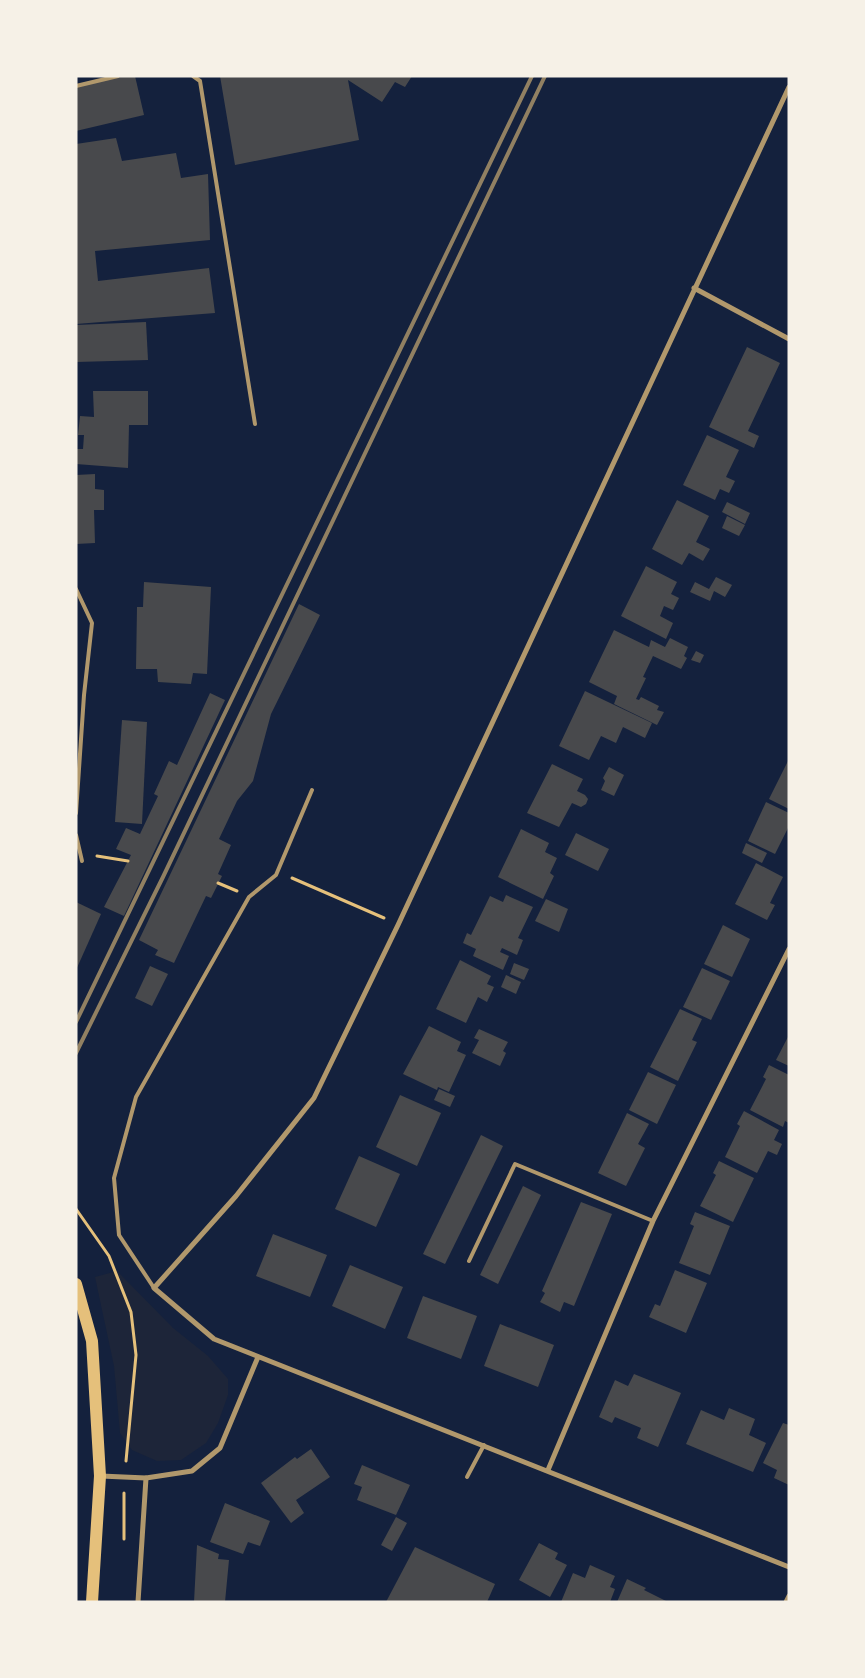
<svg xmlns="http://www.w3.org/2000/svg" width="865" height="1678" viewBox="0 0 865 1678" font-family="'Titillium Web',sans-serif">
	<rect width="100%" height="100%" fill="#14213d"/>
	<path fill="#1d2539" d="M117,1271L173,1328L208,1356L228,1379V1395L218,1423L206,1443L181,1460L157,1461L132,1450L120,1433L114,1366L95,1277Z"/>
	<g fill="#48494c">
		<path d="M124,76H135L144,115L76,131V87Z"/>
		<path d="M220,76H412L405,87L395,82L382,102L348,80L359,140L235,165Z"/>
		<path d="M116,138L122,161L176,153L181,178L208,174L210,240L95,251L98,281L209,268L215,313L76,324V144Z"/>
		<path d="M146,322L148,360L76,362V325Z"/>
		<path d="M747,347L780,363L748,431L759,436L754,448L709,427Z"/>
		<path d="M93,391H148V425H129L128,468L76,464V449H83L84,435H78L80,416L94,417Z"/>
		<path d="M707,435L739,450L726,477L735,481L729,493L720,489L715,500L683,485Z"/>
		<path d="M95,474V489L104,490V510H94L95,543L76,544V475Z"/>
		<path d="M677,500L709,516L696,542L710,549L703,561L689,553L682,565L652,549Z"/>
		<path d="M727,502L750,513L745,524L722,512Z"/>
		<path d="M727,516L745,525L739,536L722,528Z"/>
		<path d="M646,566L677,582L671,594L679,598L673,610L664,606L660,616L673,623L666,639L621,616Z"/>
		<path d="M716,577L732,585L725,597L714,591L710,601L690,592L695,582L709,589Z"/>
		<path d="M144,582L211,587L207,674L193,673L191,684L158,682L157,669H136L137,607H143Z"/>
		<path d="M299,604L320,615L271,714L253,781L237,801L219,839L231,845L218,874L222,876L211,898L206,896L174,963L155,955L158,950L139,940Z"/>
		<path d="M614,630L649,647L651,640L665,647L670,638L688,647L684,656L687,658L681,669L653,656L643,677L646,678L636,699L639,700L641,697L659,706L657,710L664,712L657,725L614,704L617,696L589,682Z"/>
		<path d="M696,651L704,655L700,663L691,660Z"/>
		<path d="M585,691L652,723L645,738L623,727L616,743L601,736L589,760L559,746Z"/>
		<path d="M210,693L225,700L124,916L104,907L131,855L116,849L126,828L140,834L158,796L154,794L169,761L177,765Z"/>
		<path d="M122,720L147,722L142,824L115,822Z"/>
		<path d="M789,759V809L769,799Z"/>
		<path d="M552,764L583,779L577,791L585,795L588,799L586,804L581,807L572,803L559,827L527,813Z"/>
		<path d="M609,767L624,775L614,796L601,790L605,781L603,778Z"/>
		<path d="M766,802L789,813V826L775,854L748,841Z"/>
		<path d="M521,829L549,843L545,852L557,858L550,873L554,876L543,899L498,877Z"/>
		<path d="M576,833L609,849L598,871L565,855Z"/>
		<path d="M746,843L767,853L762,863L742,853Z"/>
		<path d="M756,863L783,877L770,903L775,905L767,920L735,904Z"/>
		<path d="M506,895L533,907L518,938L523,940L517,955L502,948L500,952L509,956L503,970L473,956L476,949L463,943L467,933L471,935L490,896L503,902Z"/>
		<path d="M546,899L568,909L559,932L535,921Z"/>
		<path d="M76,902L101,914L76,970Z"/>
		<path d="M723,925L750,939L732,977L704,964Z"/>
		<path d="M460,960L491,976L487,984L494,987L487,1002L478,997L466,1023L436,1009Z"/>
		<path d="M514,963L529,969L524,980L510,974Z"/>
		<path d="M150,966L168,974L152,1006L135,998Z"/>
		<path d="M702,968L730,981L711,1020L683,1007Z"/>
		<path d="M506,975L521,982L516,994L501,987Z"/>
		<path d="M680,1009L702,1019L692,1040L697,1042L678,1081L650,1067Z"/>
		<path d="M429,1026L461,1042L457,1051L466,1055L449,1092L438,1087L437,1090L403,1074Z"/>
		<path d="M479,1029L508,1042L503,1051L506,1053L500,1066L472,1053L479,1040L474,1038Z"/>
		<path d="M789,1035V1066L776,1060Z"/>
		<path d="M769,1065L789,1075V1123L785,1121L783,1127L750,1110L766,1079L763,1077Z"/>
		<path d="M648,1072L676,1085L657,1124L629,1110Z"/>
		<path d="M439,1089L455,1096L450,1107L434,1100Z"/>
		<path d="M400,1095L441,1113L417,1166L376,1147Z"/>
		<path d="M744,1111L779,1130L774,1140L782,1144L777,1155L768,1151L757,1173L725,1157L740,1126L737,1124Z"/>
		<path d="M627,1113L649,1124L638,1144L645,1148L626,1186L598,1173Z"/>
		<path d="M481,1135L503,1146L445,1264L423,1254Z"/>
		<path d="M359,1156L400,1174L376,1227L335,1209Z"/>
		<path d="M719,1161L754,1178L733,1222L700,1206L716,1175L713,1173Z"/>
		<path d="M523,1186L541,1195L498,1284L480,1275Z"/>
		<path d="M581,1202L612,1214L574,1306L564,1302L560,1312L540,1302L545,1293L542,1291Z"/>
		<path d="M695,1212L730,1226L710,1275L679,1263L694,1226L690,1224Z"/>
		<path d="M273,1234L327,1255L310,1297L256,1276Z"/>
		<path d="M350,1265L403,1287L385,1329L332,1306Z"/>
		<path d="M675,1270L707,1283L686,1333L649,1317L655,1304L660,1306Z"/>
		<path d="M423,1296L477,1316L461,1359L407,1338Z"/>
		<path d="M500,1324L554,1345L538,1387L484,1366Z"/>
		<path d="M634,1374L681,1393L658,1447L637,1438L641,1428L615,1417L612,1423L599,1417L615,1380L628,1386Z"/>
		<path d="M729,1408L755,1419L749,1435L766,1443L753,1472L686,1444L701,1410L724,1420Z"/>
		<path d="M783,1423L789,1425V1485L774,1478L777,1470L763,1463Z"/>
		<path d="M311,1449L330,1477L296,1500L304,1513L291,1523L261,1483L295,1457L297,1459Z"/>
		<path d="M362,1465L410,1485L396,1515L357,1500L362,1487L354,1484Z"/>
		<path d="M225,1503L270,1521L260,1546L248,1542L243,1554L210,1542Z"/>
		<path d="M396,1517L407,1523L392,1551L381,1545Z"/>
		<path d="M539,1543L558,1553L555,1559L567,1565L550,1597L519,1580Z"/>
		<path d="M197,1545L219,1554L218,1559L229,1560L225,1602H194Z"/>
		<path d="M415,1547L495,1584L487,1602H386Z"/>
		<path d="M590,1565L615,1576L610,1587L615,1589L610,1602H561L573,1573L585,1578Z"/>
		<path d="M627,1579L646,1588L644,1590L668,1602H617Z"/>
	</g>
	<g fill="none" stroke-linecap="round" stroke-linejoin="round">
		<g stroke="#e5c07b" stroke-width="3">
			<path d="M97,856L128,861"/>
			<path d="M292,878L384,918"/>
			<path d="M218,883L237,891"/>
			<path d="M76,1209L109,1256L131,1312L136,1355L126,1461"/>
			<path d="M124,1539V1493"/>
		</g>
		<g stroke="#b1986c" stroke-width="4">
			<path d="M193,76L200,81L255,424"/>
			<path d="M76,86L118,76"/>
			<path d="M76,589L92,623L84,695L76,813"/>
			<path d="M76,835L82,861"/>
			<path d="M469,1261L515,1164L653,1221"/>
			<path d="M154,1288L119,1235L114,1178L136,1097L249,897L276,875L312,790"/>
			<path d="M467,1477L484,1445"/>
		</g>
		<g stroke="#b1986c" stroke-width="5">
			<path d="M789,87L398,925L314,1098L236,1196L154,1288L214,1339L789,1567"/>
			<path d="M694,288L789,339"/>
			<path d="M548,1470L653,1221L789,949"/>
			<path d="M101,1476L146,1478L192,1471L220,1448L258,1357"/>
			<path d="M138,1602L146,1478"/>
			<path d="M786,1602L789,1596"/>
		</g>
		<path stroke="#e5c07b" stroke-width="12" d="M76,1284L92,1341L100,1476L92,1602"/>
		<g stroke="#918062" stroke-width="4">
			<path d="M76,1022C229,707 379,391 532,76"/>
			<path d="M76,1053L163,877L545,76"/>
		</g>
	</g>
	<rect width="865" height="1678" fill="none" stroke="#f6f1e7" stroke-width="155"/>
</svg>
